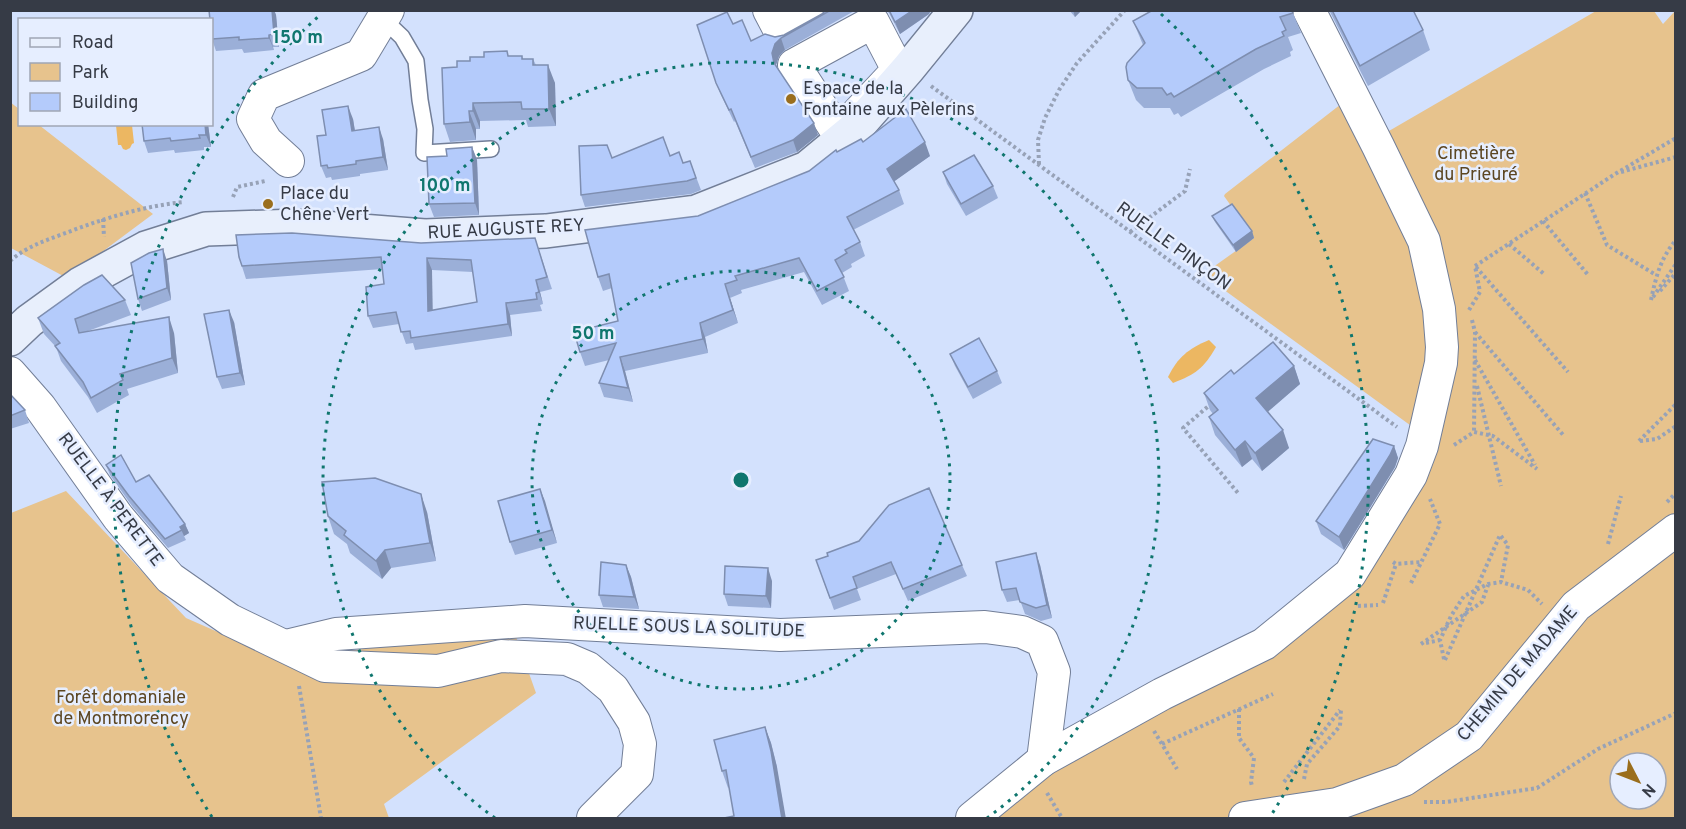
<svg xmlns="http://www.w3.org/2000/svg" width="1686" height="829" viewBox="0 0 1686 829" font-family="Overpass,sans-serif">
	<rect width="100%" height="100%" fill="#d3e1fd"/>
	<g fill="#e7c38d" fill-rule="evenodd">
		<path d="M1596,11H1654L1663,24L1675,11V818H972L1350,574L1411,475L1449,330L1382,135ZM1620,763H1656V799H1620Z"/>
		<path d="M1345,101L1411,230L1438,338L1414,428L1205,276L1209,270L1254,238L1224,196L1225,194Z"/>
		<path d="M10,102L19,109L20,124L39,125L153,214L67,278L11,248Z"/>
		<path d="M66,491L186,618L279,659L514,631L536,693L384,804L389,818H11V513Z"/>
	</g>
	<g fill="#ecb762">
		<path d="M116,125H132L134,143L132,144L130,148L126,150L123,149L121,145H118Z"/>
		<path d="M1209,340L1216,347C1204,368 1196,374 1173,383L1168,377C1178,357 1188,349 1209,340Z"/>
	</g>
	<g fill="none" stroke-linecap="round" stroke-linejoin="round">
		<defs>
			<path id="lane" d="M383,19L402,37L416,61L420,100L425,129L424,153L491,149"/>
			<g id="street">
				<path d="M769,10L780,31L818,10"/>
				<path d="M873,22L898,70L855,116L836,130L794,65Z"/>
				<path d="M288,161L266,141L253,119L264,95L361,55L388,10"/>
				<path d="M10,373L40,407L118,517L170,578L230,620L325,666L438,671L501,656L567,659L588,668L613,689L634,722L640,744L637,774L593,818"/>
				<path d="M286,646L336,634L525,621L780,635L985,627L1022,632L1042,641L1054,672L1043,760"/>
				<path d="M972,818L1043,760L1162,694L1264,644L1350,574L1411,475L1422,446L1441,363L1442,347L1439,309L1424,241L1378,146L1309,10"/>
				<path d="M1245,818L1337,804L1404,780L1469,736L1576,606L1676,530"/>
			</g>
			<path id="secondary" d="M10,339L29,321L80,284L146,248L206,229L297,226L425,236L546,231L696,212L807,168L858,126L908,69L956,10"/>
		</defs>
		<use href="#lane" stroke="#727e97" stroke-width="18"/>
		<use href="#street" stroke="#727e97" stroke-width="34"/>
		<use href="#secondary" stroke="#727e97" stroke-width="36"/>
		<g stroke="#97a2b7" stroke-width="4" stroke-dasharray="3 3" stroke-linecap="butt">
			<path d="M931,86L1397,427"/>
			<path d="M1039,164L1038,140L1045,118L1059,90L1077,63L1125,10"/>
			<path d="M1621,172L1676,157"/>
			<path d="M1585,193L1607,245L1656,275"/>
			<path d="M233,197L237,187L265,181"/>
			<path d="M103,219L104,237"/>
			<path d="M1543,221L1589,276"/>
			<path d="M1130,232L1185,191L1190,169"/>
			<path d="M1509,244L1544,274"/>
			<path d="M10,261C26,247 44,241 63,234C102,219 143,206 184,202"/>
			<path d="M1475,266L1615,174L1676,138"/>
			<path d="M1476,267L1568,372"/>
			<path d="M1660,291L1676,273"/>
			<path d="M1653,297L1676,264"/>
			<path d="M1651,300C1656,277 1660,259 1676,240"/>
			<path d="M1469,310L1480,292L1475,266"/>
			<path d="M1472,320L1475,332L1474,432"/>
			<path d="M1475,332L1564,436"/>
			<path d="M1475,360L1535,465"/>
			<path d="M1477,386L1501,486"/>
			<path d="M1212,403L1183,428L1238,493"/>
			<path d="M1639,441L1676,404"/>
			<path d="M1640,441L1657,439L1676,426"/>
			<path d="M1454,445L1474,432L1493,436L1537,469"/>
			<path d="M1667,502L1676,493"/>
			<path d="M1608,544L1621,496"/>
			<path d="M1393,562L1396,564L1421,562"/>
			<path d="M1411,583L1440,524L1430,499"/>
			<path d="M1383,603L1396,564"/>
			<path d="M1358,606L1378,605"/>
			<path d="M1426,643L1440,640"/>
			<path d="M1421,644L1482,602L1488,585"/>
			<path d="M1444,659L1440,640L1451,616L1464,596L1488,584L1501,582L1528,590L1542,604"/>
			<path d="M1445,660L1500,535L1508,545L1501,582"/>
			<path d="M299,686L321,818"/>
			<path d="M1239,709V738L1254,758L1251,782L1252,786"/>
			<path d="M1154,731L1177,769"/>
			<path d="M1162,744L1273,694"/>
			<path d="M1304,779L1307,764L1340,726L1341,709"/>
			<path d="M1284,782L1340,710"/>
			<path d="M1047,793L1062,818"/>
			<path d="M1424,802H1446L1537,788L1598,749L1676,713"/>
		</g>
		<use href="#lane" stroke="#fff" stroke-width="15"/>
		<use href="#street" stroke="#fff" stroke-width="32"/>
		<use href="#secondary" stroke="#e8effc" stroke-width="33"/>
	</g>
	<g fill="#9bafd8" fill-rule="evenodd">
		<path d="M209,10H274L276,15L279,47H273L274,50L244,53L242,49L216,51L212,39Z"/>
		<path d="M826,10H856L785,50L779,56L776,65L818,135L797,152L755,168L735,121L734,122L721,95L716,83L733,24L751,41L784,35L822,14Z"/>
		<path d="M886,10H931L929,14L900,34L889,13Z"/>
		<path d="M1069,10H1082L1075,17Z"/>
		<path d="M1329,10H1413L1423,30L1430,50L1368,86Z"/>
		<path d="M1293,13L1301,33L1288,37L1293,50L1290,52L1291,56L1264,69L1181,117L1178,113L1174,115L1170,108H1144L1136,100L1128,80L1143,45L1133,21Z"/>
		<path d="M509,56H522L523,59H533L536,65L555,83L556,126L528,127L526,120L480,121V129H476V140L450,142L444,124L457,67Z"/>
		<path d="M353,119L355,131L383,139L388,170L360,174V176L332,180L331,177L326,178L321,166L326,135Z"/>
		<path d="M208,124L211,147H204V150L175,153L174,150L148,153L144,141Z"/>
		<path d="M863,142L930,156L894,181L899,190L904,204L853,230L860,242L865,256L851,264L852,267L842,273L849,291L822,305L804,272L741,290L742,293L730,298L738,323L705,337L708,353L625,371L633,402L604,397L599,383L609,360L585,366L580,352L618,321L612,288L603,291L598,277L698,216L809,171L837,152Z"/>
		<path d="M472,147L477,160L479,215L434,217L429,204L447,156Z"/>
		<path d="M670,156L683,163L690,161L701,190L691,194L585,207L581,195L612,158Z"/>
		<path d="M943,172L993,186L998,198L966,216L947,184Z"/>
		<path d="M1212,216L1252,231L1254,238L1236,252L1215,222Z"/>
		<path d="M535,238L552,289L540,292L543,304L540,305L542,311L510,315L512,336L415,350L413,343L406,344L399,324L373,328L368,316L384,284L382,269L246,279L239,257L421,243ZM432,270L473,272L477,302L432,311Z"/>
		<path d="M167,261L171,300L142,311L138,299Z"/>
		<path d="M125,300L131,315L88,331L174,333L178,373L127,389L129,395L97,413L88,397L61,361L56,347L44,334L38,318Z"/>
		<path d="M234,322L245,385L222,389L217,377Z"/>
		<path d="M950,354L997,371L1002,383L973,399L955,366Z"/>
		<path d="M1294,366L1300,384L1268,411L1289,448L1262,471L1252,459L1242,467L1215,435L1209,417L1213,414L1210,410L1204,393L1234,374Z"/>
		<path d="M10,394L25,410L29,423L10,429Z"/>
		<path d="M1394,446L1398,458L1395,467L1344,550L1321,534L1316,521Z"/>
		<path d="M106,465L136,482L185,524L189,533L184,536L186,540L168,548L132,506L110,475Z"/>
		<path d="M540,489L557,543L515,555L510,542Z"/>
		<path d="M427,512L436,561L391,568L382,579L350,553L347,544L334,534L328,516Z"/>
		<path d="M816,560L962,565L967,576L908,601L896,574L857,589L861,600L834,610Z"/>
		<path d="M626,565L631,577L639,609L603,607L599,595Z"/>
		<path d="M1040,565L1052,618L1041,621L1025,614L1020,600L1007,602L1002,590Z"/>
		<path d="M772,581L771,608L728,606L724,594Z"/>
		<path d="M765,727L771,743L777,767L734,816L729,787L728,788L722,771Z"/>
	</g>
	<g fill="#7e8eb0">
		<path d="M272,10H274L276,15L279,47L274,34Z"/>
		<path d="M913,10H931L929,14L900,34L895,22Z"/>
		<path d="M1073,10H1082L1075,17Z"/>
		<path d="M269,35L274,50L269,38Z"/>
		<path d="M781,38L785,50L779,56L776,65L774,63L772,53L775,44Z"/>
		<path d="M548,65L555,83L556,126L549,109Z"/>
		<path d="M473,103L480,121V129L473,111Z"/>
		<path d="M348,106L353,119L357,144L352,131Z"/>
		<path d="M469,111L476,129V140L470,122Z"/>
		<path d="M814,123L818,135L797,152L793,140Z"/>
		<path d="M205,124H208L211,147L206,135Z"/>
		<path d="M379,127L383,139L388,170L383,157Z"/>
		<path d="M925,142L930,156L892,183L887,169Z"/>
		<path d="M472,147L477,160L479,215L475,203Z"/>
		<path d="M1252,231L1254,238L1236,252L1233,245Z"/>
		<path d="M163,249L167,261L171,300L167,288Z"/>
		<path d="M427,258L432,270L433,324L428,311Z"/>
		<path d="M536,280L540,292L543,304L539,292Z"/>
		<path d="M725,284L730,298L738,323L733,310Z"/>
		<path d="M506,303L510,315L512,336L508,324Z"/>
		<path d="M229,310L234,322L245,385L240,373Z"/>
		<path d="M169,317L174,333L178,373L172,358Z"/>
		<path d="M700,323L705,337L708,353L703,339Z"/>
		<path d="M620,357L625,371L633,402L628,388Z"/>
		<path d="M1294,366L1300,384L1263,416L1256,398Z"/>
		<path d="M1283,430L1289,448L1262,471L1255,453Z"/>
		<path d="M1245,441L1252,459L1242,467L1235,450Z"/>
		<path d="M1394,446L1398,458L1395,467L1344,550L1339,537Z"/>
		<path d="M540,489L545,501L557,543L552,530Z"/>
		<path d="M421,494L427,512L436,561L430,543Z"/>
		<path d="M185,524L189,533L184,536L180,527Z"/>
		<path d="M385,550L391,568L382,579L376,561Z"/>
		<path d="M1036,553L1040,565L1052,618L1047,605Z"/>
		<path d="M626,565L631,577L639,609L634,597Z"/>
		<path d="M768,568L772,581L771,608L766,596Z"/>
		<path d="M765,727L771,743L777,767L786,819H782Z"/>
	</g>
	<g fill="#b4cbfb" stroke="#7e8eb0" stroke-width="1.5" fill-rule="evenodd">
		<path d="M209,10H272L274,34L269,35V38L239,40V37L212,39V20H210Z"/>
		<path d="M826,10H831L781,38L775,44L772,53L774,63L814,123L793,140L751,157L731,109L729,110L716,83L697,25L727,12L733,24L742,20L751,41L765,34L775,37L784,35L822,14Z"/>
		<path d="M889,10H913L895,22Z"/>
		<path d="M1153,10H1292L1293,13L1280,17L1286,30L1282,32L1284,36L1256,49L1174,97L1171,93L1167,95L1162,88H1137L1128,80L1126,67L1127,63L1145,43L1133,21Z"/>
		<path d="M1332,10H1413L1423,30L1360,66Z"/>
		<path d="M507,51L508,56H522V59H533V65H548L549,109H522L521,102L473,103V111H469L470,122L444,124L442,68L457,67V61H470V57H484V52Z"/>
		<path d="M348,106L352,131L379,127L383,157L356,161V164L328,168L327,165L321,166L317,136L326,135L322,110Z"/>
		<path d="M906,109L925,142L887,169L899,190L847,217L860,242L845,250L847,253L835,260L844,277L817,291L799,258L735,276L737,280L725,284L733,310L700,323L703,339L620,357L628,388L599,383L616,343L580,352L574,332L618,321L609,274L598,277L585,230L698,216L809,171L836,150L837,152L861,139L863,142Z"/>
		<path d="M142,124H205L206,135H199L200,138L171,141L170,138L144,141Z"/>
		<path d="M663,137L670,156L679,152L683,163L690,161L696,178L687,181L581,195L579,146L607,145L612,158Z"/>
		<path d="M472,147L475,203L429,204L427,157L447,156L446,149Z"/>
		<path d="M974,155L993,186L961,204L943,172Z"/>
		<path d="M1232,204L1252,231L1233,245L1212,216Z"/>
		<path d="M292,233L421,243L535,238L547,277L536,280L539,292L536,293L537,299L506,303L508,324L411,338L410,331L401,332L396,312L368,316L366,287L384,284L381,257L242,266L239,257L236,235ZM427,258L471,260L477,302L428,311Z"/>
		<path d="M163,249L167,288L138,299L131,263L149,253Z"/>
		<path d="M102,275L125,300L75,319L79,333L169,317L172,358L120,374L123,380L91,398L83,382L55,346L60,343L38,318L84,285Z"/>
		<path d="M229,310L240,373L217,377L204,314Z"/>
		<path d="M979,338L997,371L968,387L950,354Z"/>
		<path d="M1273,342L1294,366L1256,398L1283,430L1255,453L1245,441L1235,450L1209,417L1218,410L1204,393L1231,370L1234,374Z"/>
		<path d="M10,394L25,410L10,416Z"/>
		<path d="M1373,439L1394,446L1390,455L1339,537L1316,521Z"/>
		<path d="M121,455L136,482L149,475L185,524L180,527L182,530L165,539L129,496L106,465Z"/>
		<path d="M375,478L421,494L430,543L385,550L376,561L344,535L346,531L328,516L322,482Z"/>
		<path d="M929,488L962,565L903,589L891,562L853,577L857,588L830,598L816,560L828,556L827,553L859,541L889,505Z"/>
		<path d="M540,489L552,530L510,542L498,501Z"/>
		<path d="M1036,553L1047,605L1036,608L1020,602L1016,588L1002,590L996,562Z"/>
		<path d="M601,562L626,565L634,597L599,595Z"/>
		<path d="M725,566L768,568L766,596L724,594Z"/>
		<path d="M765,727L771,751L782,819H719L734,816L726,770L722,771L714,740Z"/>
	</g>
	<g fill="none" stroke="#0f766e" stroke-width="3" stroke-dasharray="3 6">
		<circle cx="741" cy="480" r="209"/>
		<path d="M495 818A418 418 0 1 1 987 818"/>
		<path d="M212 817A627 627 0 0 1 321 14M1161 14A627 627 0 0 1 1270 817"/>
	</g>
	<g fill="#9a6e1d" stroke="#e6eeff" stroke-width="2">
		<circle cx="791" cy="99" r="6"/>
		<circle cx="268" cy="204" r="6"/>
	</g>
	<g text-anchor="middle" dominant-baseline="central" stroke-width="5" stroke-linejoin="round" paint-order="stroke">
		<g font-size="18" fill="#363b46" stroke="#e6eeff" text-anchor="start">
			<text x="803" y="89">Espace de la<tspan x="803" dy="21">Fontaine aux Pèlerins</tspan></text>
			<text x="280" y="194">Place du<tspan x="280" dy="21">Chêne Vert</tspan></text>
		</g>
		<g font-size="18" fill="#5c4622" stroke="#e6eeff">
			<text x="1476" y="154">Cimetière<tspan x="1476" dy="21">du Prieuré</tspan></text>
			<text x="121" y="698">Forêt domaniale<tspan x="121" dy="21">de Montmorency</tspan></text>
		</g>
		<g font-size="18" fill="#363b46" stroke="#e6eeff">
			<text transform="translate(506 230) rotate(-3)">RUE AUGUSTE REY</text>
			<text transform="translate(1173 247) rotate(36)">RUELLE PINÇON</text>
			<text transform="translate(110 500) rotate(53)">RUELLE À PERETTE</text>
			<text transform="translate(689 628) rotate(2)">RUELLE SOUS LA SOLITUDE</text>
			<text transform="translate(1518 674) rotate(-49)">CHEMIN DE MADAME</text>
		</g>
	</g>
	<circle cx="741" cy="480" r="9" fill="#0f766e" stroke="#e6eeff" stroke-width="3"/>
	<g font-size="18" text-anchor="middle" font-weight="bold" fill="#0f766e" stroke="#e6eeff" stroke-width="5" stroke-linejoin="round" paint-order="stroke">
		<text x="298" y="43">150 m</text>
		<text x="445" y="191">100 m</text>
		<text x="593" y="339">50 m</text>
	</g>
	<rect width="1686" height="829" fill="none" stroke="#363b46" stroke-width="24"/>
	<rect x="18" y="18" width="195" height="108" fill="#e6eeff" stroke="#a0a6b5" stroke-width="1.5"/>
	<rect x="30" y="38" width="30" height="9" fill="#e8effc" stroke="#a0a6b5" stroke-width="1.5"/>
	<text x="72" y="48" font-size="18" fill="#363b46">Road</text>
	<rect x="30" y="63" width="30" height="18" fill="#e7c38d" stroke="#a0a6b5" stroke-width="1.5"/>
	<text x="72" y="78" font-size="18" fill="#363b46">Park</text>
	<rect x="30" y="93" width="30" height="18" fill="#b4cbfb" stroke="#a0a6b5" stroke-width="1.5"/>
	<text x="72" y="108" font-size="18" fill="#363b46">Building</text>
	<g transform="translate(1638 781) rotate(132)"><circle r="28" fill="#e6eeff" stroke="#a0a6b5" stroke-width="1.5"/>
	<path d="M0-4.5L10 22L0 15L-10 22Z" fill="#9a6e1d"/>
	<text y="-9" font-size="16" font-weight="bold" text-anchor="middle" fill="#363b46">N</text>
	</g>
</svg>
